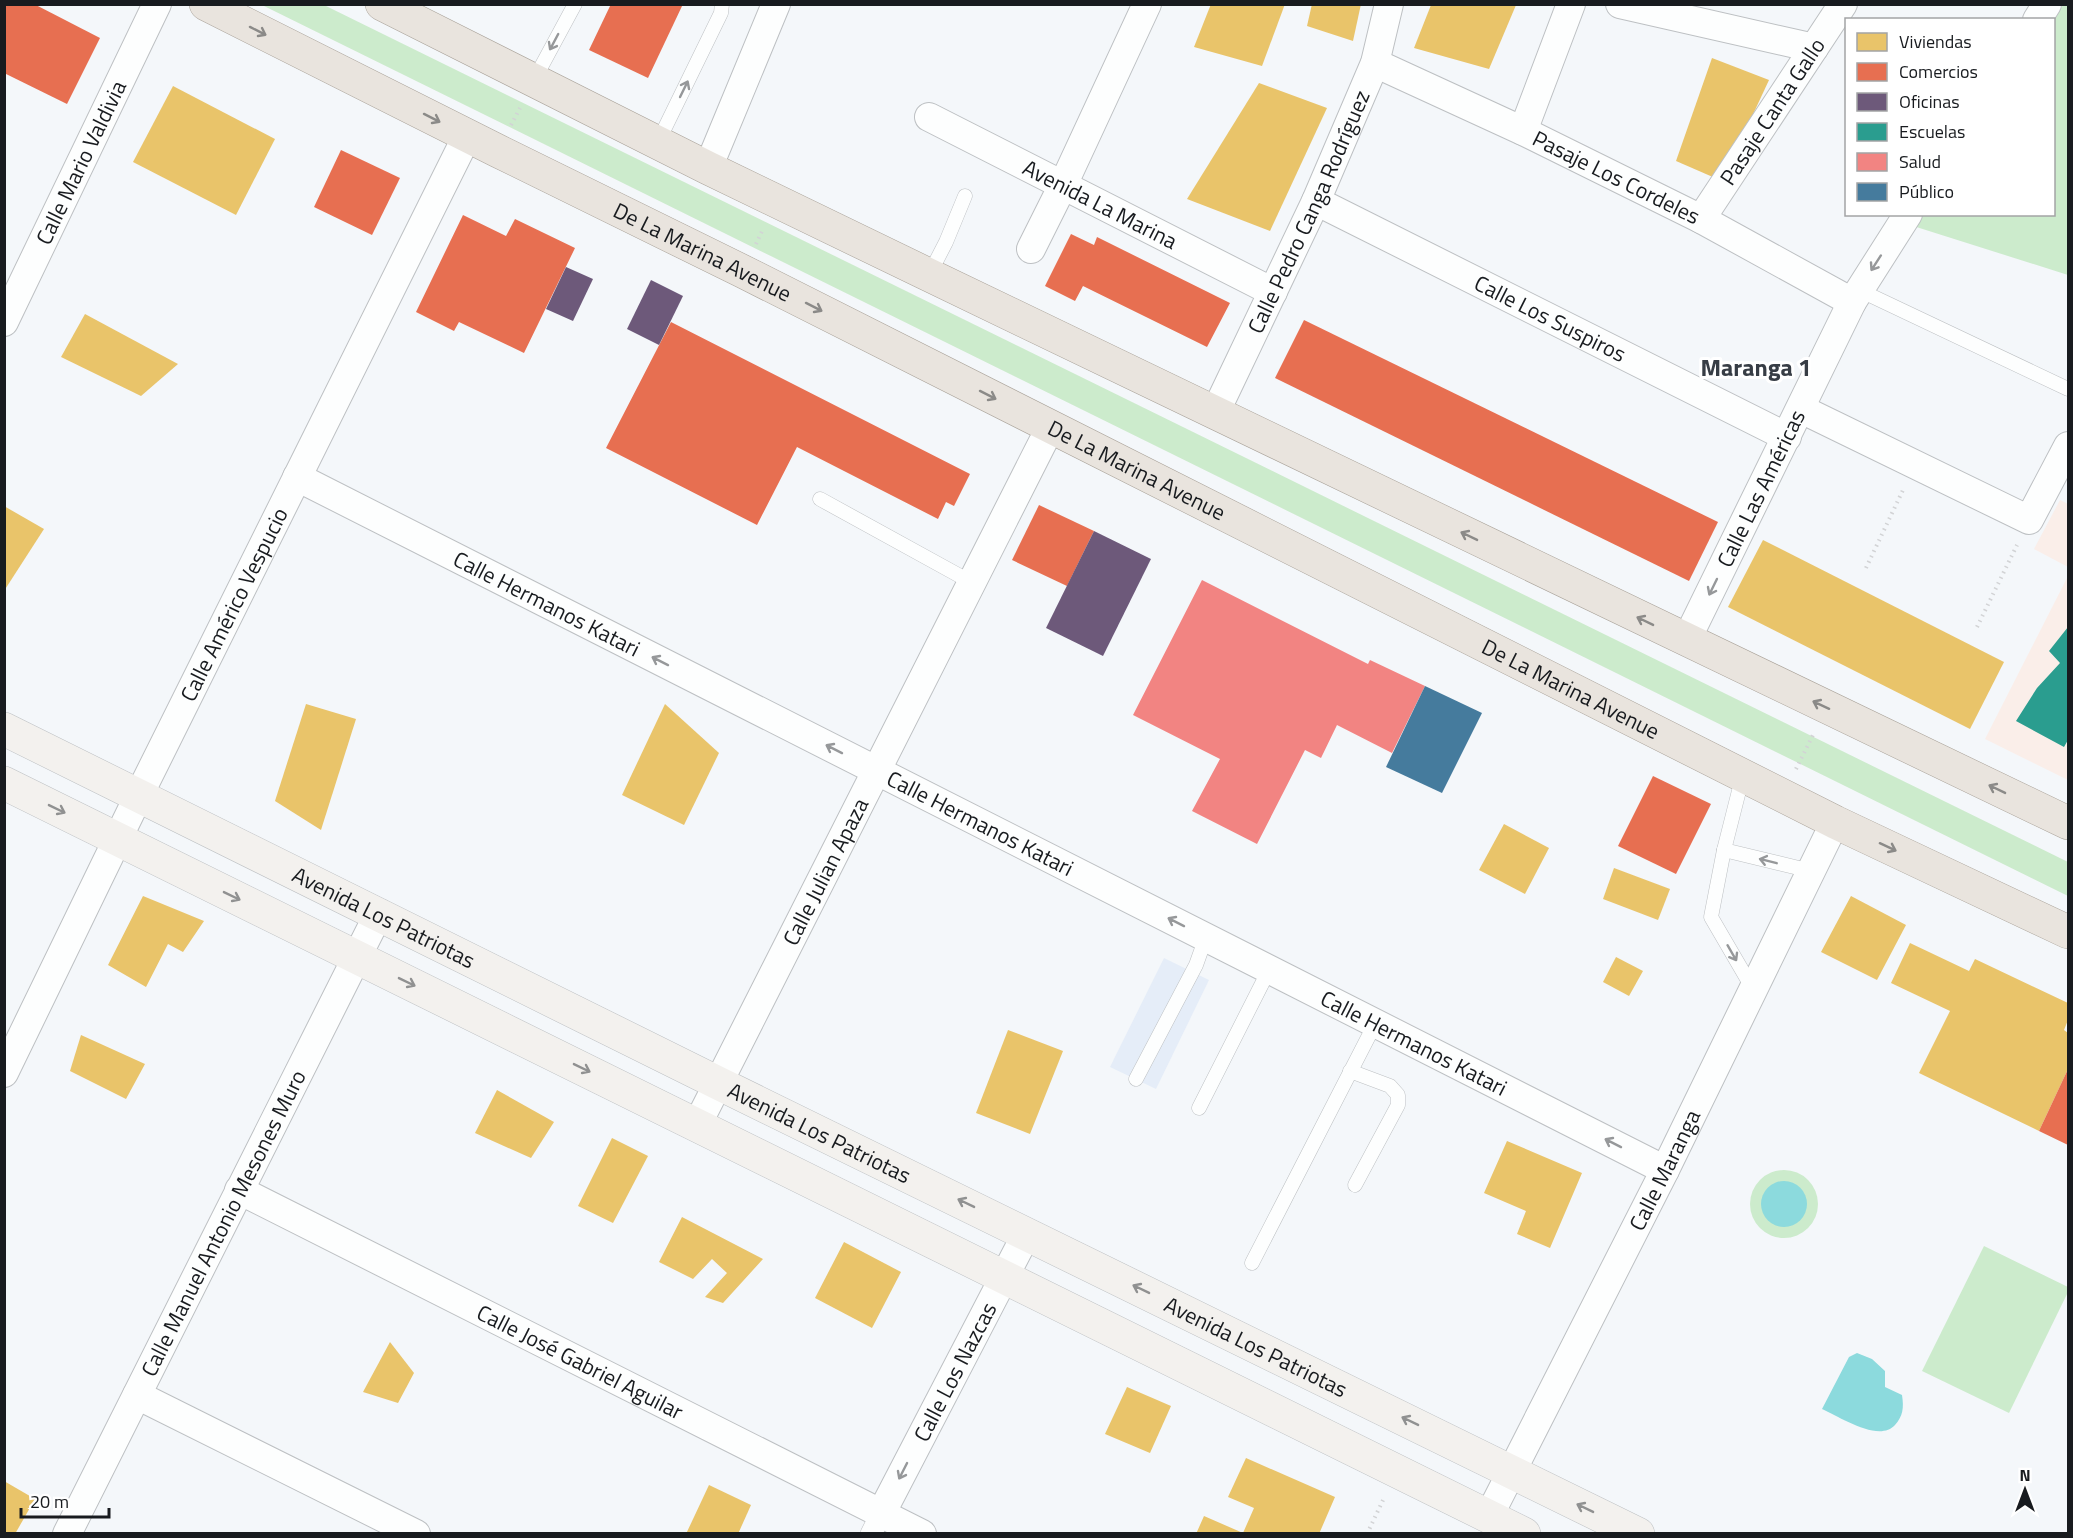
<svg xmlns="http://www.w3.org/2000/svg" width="2073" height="1538" viewBox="0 0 2073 1538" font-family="'Titillium Web',sans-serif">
	<rect width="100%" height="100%" fill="#f4f7fa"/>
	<path fill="#e5edf8" d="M1164,958L1209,980L1156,1089L1110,1067Z"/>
	<g fill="#faeee9">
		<path d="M2060,500L2068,504V567L2034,549Z"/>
		<path d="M2068,576V780L1985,739Z"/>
	</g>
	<g fill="#ccebcc">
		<path d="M262,5H324L2068,862V896Z"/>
		<path d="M2063,5H2068V275L1910,225L1917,215L2054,214L2053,19Z"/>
		<circle cx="1784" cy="1204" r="34"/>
		<path d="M1984,1246L2068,1287V1292L2009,1413L1922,1371Z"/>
	</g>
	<g fill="#8cdadd">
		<circle cx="1784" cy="1204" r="23"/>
		<path d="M1857,1353L1872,1359L1885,1371V1387L1902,1395C1904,1408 1903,1416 1895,1425C1879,1443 1840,1417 1822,1409L1849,1357Z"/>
	</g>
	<g fill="#e9c46a">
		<path d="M1211,4H1285L1262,66L1194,47Z"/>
		<path d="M1312,4H1361L1353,41L1307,26Z"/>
		<path d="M1431,5H1516L1489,69L1414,48Z"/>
		<path d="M1712,58L1769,80L1722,181L1676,161Z"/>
		<path d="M1259,83L1327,108L1270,231L1187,199Z"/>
		<path d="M173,86L275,139L236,215L133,162Z"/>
		<path d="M85,314L178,364L141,396L61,357Z"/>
		<path d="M4,506L44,529L4,591Z"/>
		<path d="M1763,540L2004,662L1970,729L1728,607Z"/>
		<path d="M306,704L356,719L321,830L275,801Z"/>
		<path d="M665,704L719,753L684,825L622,795Z"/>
		<path d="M1504,824L1549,848L1525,894L1479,870Z"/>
		<path d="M1614,868L1670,889L1658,920L1603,899Z"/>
		<path d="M143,896L204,921L183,952L168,944L146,987L108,965Z"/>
		<path d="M1851,896L1906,925L1877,980L1821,952Z"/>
		<path d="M1910,943L1969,971L1975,959L2068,1003V1020L2064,1030L2068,1033V1069L2039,1131L1919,1073L1950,1011L1891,983Z"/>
		<path d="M1616,957L1643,971L1629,996L1603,982Z"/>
		<path d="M1008,1030L1063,1051L1030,1134L976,1113Z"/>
		<path d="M81,1035L145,1064L126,1099L70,1071Z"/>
		<path d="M497,1090L554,1122L531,1158L475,1133Z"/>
		<path d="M612,1138L648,1156L613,1223L578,1206Z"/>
		<path d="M1507,1141L1582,1173L1550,1248L1517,1234L1526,1211L1484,1193Z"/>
		<path d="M682,1217L763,1259L723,1303L705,1297L727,1273L712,1259L693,1279L659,1262Z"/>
		<path d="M844,1242L901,1272L872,1328L815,1298Z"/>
		<path d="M390,1342L414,1373L398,1403L363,1392Z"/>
		<path d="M1127,1387L1171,1406L1150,1453L1105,1434Z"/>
		<path d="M1246,1458L1335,1497L1319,1534H1196L1204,1516L1243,1533L1254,1508L1228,1497Z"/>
		<path d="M4,1481L35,1499L15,1534H4Z"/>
		<path d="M709,1485L751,1505L738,1534H686Z"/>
	</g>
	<g fill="#e76f51">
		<path d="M4,4H34L100,38L67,104L4,73Z"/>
		<path d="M611,4H683L648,78L589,50Z"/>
		<path d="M341,150L400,178L372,235L314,207Z"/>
		<path d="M463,215L506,236L515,219L575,248L524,353L459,322L454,331L416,312Z"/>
		<path d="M1071,234L1094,245L1097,237L1230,303L1207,347L1083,286L1075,301L1045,286Z"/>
		<path d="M1304,320L1718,522L1689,581L1275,378Z"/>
		<path d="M671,322L970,474L954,506L946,502L938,519L797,447L757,525L606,448Z"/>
		<path d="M1039,505L1094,531L1067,586L1012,560Z"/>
		<path d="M1653,776L1711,804L1676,874L1618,846Z"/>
		<path d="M2068,1069V1145L2039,1131Z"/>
	</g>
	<g fill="#6d597a">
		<path d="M566,267L593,279L573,321L546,309Z"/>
		<path d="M651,280L683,296L659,345L627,329Z"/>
		<path d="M1094,531L1151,559L1103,656L1046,628Z"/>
	</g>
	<path fill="#2a9d8f" d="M2068,627V740L2064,747L2016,721L2037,688L2060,663L2049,651Z"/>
	<path fill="#f28482" d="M1202,580L1368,664L1370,660L1425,686L1392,753L1337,725L1321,758L1305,750L1257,844L1192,811L1220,759L1133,715Z"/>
	<path fill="#457b9d" d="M1425,686L1482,713L1442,793L1386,767Z"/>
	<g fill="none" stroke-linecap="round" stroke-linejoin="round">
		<defs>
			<g id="service">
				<path d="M534,80L575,4"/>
				<path d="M658,142L721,13L722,4"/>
				<path d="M929,275L946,242L965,196"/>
				<path d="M1859,290L2068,389"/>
				<path d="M820,499L971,582"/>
				<path d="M1743,775L1724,850L1711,917L1753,989"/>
				<path d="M1724,850L1811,871"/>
				<path d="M1350,1071L1390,1086L1398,1095V1105L1355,1185"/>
				<path d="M1136,1079L1196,965L1206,937"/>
				<path d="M1199,1108L1269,970"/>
				<path d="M1252,1263L1376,1022"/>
			</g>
			<path id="pedestrian" d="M871,1534L882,1512"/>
			<g id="minor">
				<path d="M1620,4L1814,48"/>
				<path d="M2037,20L2047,4"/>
				<path id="s1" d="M1375,63L1523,131L1701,219L1852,302"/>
				<path id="s2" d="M929,117L1273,292"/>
				<path d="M1523,131L1571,4"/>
				<path d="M708,168L776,4"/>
				<path id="s3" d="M1316,201L1787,437"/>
				<path id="s4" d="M1701,219L1843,4"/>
				<path d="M1031,249L1063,185L1147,4"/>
				<path id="s5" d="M4,322L157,4"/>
				<path d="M1801,409L2029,520L2068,446"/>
				<path id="s6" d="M1215,413L1316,201L1375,63L1389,4"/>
				<path id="s7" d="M297,477L1665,1170"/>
				<path id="s8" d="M1686,641L1852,302L1908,214"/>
				<path id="s9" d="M4,1073L139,795L467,136"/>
				<path id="s10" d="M697,1125L1051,426"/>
				<path id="s11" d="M239,1190L922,1534"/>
				<path d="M137,1395L416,1534"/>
				<path id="s12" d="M882,1512L1027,1233"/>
				<path id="s13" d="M1489,1516L1665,1170L1835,822"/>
				<path id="s14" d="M67,1534L379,913"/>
			</g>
			<g id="secondary">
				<path id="s15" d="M4,729L718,1083L1638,1534"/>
				<path d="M4,783L1524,1534"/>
			</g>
			<g id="primary">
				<path id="s16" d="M206,4L498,151L742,271L1835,822L2068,932"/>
				<path d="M382,4L708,168L929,275L2068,823"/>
			</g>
		</defs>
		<use href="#service" stroke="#bdc0c3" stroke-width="15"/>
		<use href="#pedestrian" stroke="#bdc0c3" stroke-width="22"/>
		<use href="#minor" stroke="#bdc0c3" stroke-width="30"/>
		<use href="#secondary" stroke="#bdc0c3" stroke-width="34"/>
		<use href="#primary" stroke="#a9a299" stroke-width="34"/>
		<g stroke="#d2d3d5" stroke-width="4" stroke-dasharray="1.5 4.5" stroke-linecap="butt">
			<path d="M511,125L520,108"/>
			<path d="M756,244L763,229"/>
			<path d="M1866,568L1903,490"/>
			<path d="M1977,627L2017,545"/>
			<path d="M1796,769L1813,735"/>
			<path d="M1367,1534L1384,1498"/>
		</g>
		<use href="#service" stroke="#fdfefe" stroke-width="14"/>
		<use href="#pedestrian" stroke="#fdfefe" stroke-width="21"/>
		<use href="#minor" stroke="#fdfefe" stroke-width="28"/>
		<use href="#secondary" stroke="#f3f1ee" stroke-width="33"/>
		<use href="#primary" stroke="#e9e4de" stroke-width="33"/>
	</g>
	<defs><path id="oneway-shaft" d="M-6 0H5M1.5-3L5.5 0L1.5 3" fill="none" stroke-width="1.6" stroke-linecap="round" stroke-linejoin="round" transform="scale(1.5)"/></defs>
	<g stroke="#8b8a88">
		<use href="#oneway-shaft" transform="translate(258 31) rotate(27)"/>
		<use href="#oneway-shaft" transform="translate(432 118) rotate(27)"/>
		<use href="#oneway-shaft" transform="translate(814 307) rotate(27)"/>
		<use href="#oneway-shaft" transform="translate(988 395) rotate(27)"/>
		<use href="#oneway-shaft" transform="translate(1469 536) rotate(-154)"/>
		<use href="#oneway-shaft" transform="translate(1645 621) rotate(-154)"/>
		<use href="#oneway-shaft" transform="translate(1821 705) rotate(-155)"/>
		<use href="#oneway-shaft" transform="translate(1997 789) rotate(-154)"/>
		<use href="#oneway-shaft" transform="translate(1888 847) rotate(25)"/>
	</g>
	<g stroke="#96989a">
		<use href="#oneway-shaft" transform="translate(554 42) rotate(118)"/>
		<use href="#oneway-shaft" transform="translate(684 89) rotate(-64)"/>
		<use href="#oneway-shaft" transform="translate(1876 263) rotate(123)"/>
		<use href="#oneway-shaft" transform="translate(1713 587) rotate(116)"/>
		<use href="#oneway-shaft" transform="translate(660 661) rotate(-153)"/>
		<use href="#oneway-shaft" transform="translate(834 749) rotate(-153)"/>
		<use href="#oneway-shaft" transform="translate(1768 861) rotate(-166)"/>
		<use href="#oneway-shaft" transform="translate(1176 922) rotate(-153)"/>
		<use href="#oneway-shaft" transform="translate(1732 953) rotate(60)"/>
		<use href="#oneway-shaft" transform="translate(1613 1143) rotate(-153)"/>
		<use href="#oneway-shaft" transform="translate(903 1471) rotate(117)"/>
	</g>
	<g stroke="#909191">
		<use href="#oneway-shaft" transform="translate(57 809) rotate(26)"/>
		<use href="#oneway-shaft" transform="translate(232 896) rotate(26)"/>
		<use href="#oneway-shaft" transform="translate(407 982) rotate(26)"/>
		<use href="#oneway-shaft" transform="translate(582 1068) rotate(26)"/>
		<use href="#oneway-shaft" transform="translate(966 1203) rotate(-154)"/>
		<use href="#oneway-shaft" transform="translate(1141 1289) rotate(-154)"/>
		<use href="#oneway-shaft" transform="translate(1410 1421) rotate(-154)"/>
		<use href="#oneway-shaft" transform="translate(1585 1508) rotate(-154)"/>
	</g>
	<g text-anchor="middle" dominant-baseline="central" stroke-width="6" stroke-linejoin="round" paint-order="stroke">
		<g font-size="22" fill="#181b1f" stroke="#fff">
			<text stroke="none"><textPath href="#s4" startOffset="129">Pasaje Canta Gallo</textPath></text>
			<text stroke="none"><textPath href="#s5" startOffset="177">Calle Mario Valdivia</textPath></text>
			<text stroke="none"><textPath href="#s1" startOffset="267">Pasaje Los Cordeles</textPath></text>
			<text stroke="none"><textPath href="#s2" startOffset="192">Avenida La Marina</textPath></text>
			<text stroke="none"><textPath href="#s6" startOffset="222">Calle Pedro Canga Rodríguez</textPath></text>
			<text stroke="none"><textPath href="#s16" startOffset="555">De La Marina Avenue</textPath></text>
			<text stroke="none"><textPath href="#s3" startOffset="262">Calle Los Suspiros</textPath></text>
			<text stroke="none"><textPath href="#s16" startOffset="1041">De La Marina Avenue</textPath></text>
			<text stroke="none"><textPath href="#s8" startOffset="170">Calle Las Américas</textPath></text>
			<text stroke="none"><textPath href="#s9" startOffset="522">Calle Américo Vespucio</textPath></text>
			<text stroke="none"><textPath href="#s7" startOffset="280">Calle Hermanos Katari</textPath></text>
			<text stroke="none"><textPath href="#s16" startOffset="1527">De La Marina Avenue</textPath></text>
			<text stroke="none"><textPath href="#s7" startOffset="766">Calle Hermanos Katari</textPath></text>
			<text stroke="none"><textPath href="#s10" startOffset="284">Calle Julian Apaza</textPath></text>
			<text stroke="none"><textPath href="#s15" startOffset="424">Avenida Los Patriotas</textPath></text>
			<text stroke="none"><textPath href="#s7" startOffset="1252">Calle Hermanos Katari</textPath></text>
			<text stroke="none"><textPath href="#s15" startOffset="910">Avenida Los Patriotas</textPath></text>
			<text stroke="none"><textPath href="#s13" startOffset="388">Calle Maranga</textPath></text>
			<text stroke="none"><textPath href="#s14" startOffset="348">Calle Manuel Antonio Mesones Muro</textPath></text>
			<text stroke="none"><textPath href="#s15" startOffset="1396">Avenida Los Patriotas</textPath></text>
			<text stroke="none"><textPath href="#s11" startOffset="382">Calle José Gabriel Aguilar</textPath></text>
			<text stroke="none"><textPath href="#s12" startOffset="158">Calle Los Nazcas</textPath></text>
		</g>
		<g font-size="24" font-weight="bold" fill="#373d45" stroke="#fff">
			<text x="1756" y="367">Maranga 1</text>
		</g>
	</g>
	<rect width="2073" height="1538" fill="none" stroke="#181b1f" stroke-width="12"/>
	<rect x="1845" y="18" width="210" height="198" fill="#ffffff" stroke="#a3a4a5" stroke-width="1.5"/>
	<rect x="1857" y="33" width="30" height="18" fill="#e9c46a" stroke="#a3a4a5" stroke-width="1.5"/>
	<text x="1899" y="48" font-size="18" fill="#181b1f">Viviendas</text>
	<rect x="1857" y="63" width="30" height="18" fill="#e76f51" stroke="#a3a4a5" stroke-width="1.5"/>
	<text x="1899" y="78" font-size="18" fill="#181b1f">Comercios</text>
	<rect x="1857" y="93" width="30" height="18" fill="#6d597a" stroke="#a3a4a5" stroke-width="1.5"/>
	<text x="1899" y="108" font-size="18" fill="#181b1f">Oficinas</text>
	<rect x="1857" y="123" width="30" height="18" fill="#2a9d8f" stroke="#a3a4a5" stroke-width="1.5"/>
	<text x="1899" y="138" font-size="18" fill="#181b1f">Escuelas</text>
	<rect x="1857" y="153" width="30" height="18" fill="#f28482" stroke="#a3a4a5" stroke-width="1.5"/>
	<text x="1899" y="168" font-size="18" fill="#181b1f">Salud</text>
	<rect x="1857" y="183" width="30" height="18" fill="#457b9d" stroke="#a3a4a5" stroke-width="1.5"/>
	<text x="1899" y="198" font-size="18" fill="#181b1f">Público</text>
	<g transform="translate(2025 1490)" stroke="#ffffff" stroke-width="4.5" paint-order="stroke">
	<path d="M0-4.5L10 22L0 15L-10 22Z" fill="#181b1f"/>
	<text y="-9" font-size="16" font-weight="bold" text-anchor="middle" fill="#181b1f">N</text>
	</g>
	<path d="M21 1508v9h88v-9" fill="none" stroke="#181b1f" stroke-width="3"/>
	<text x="30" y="1508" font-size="18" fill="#181b1f" stroke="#ffffff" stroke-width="4.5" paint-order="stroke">20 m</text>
</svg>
